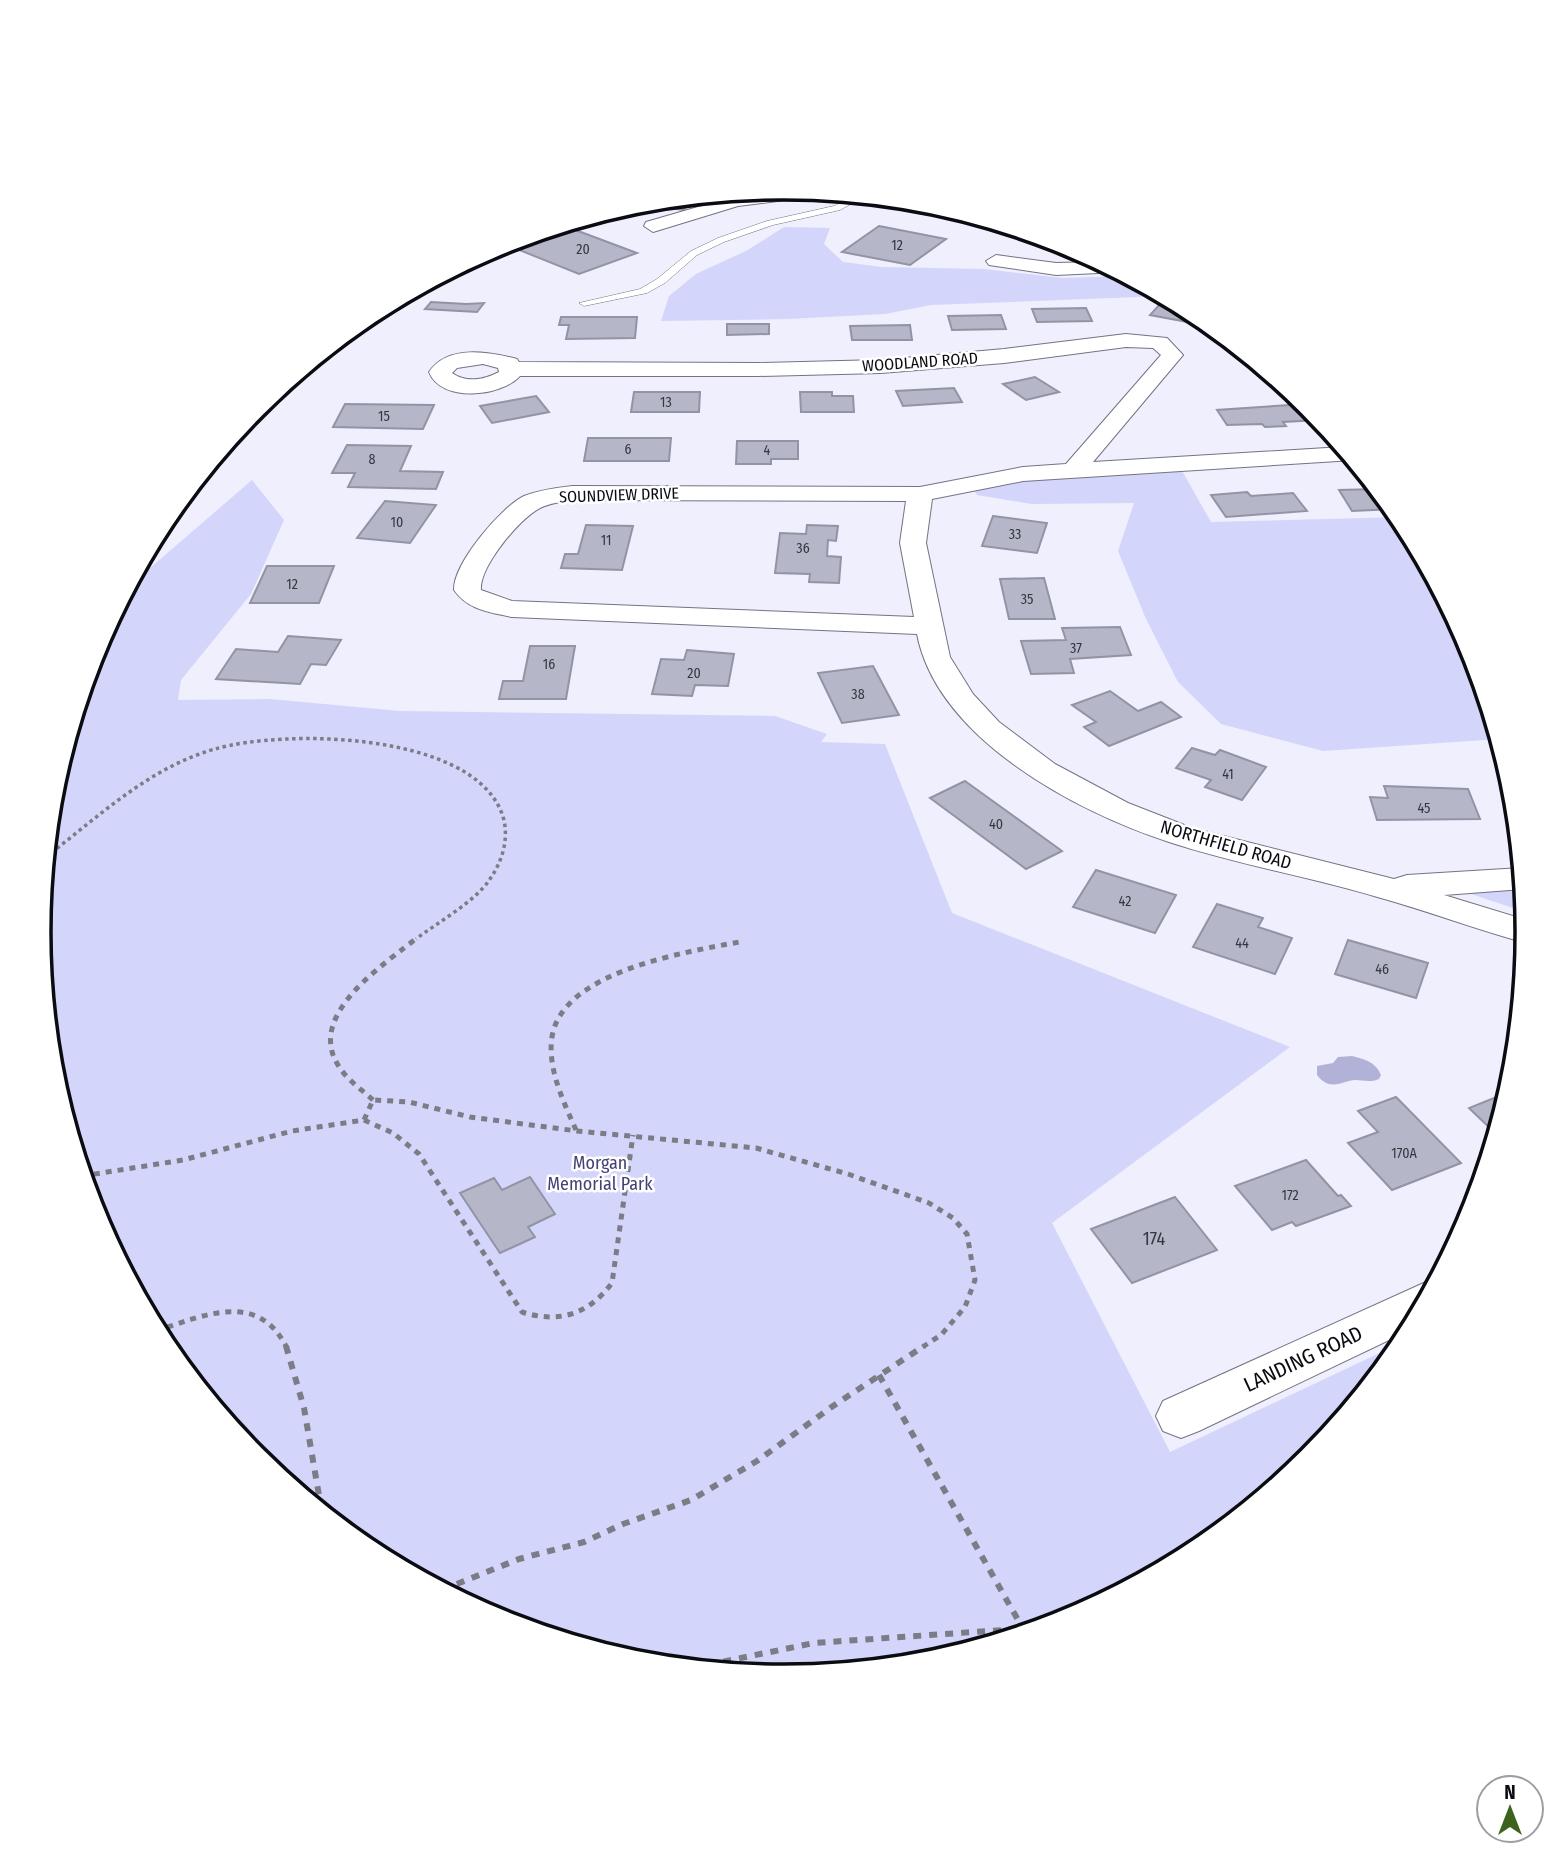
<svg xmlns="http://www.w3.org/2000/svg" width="1566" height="1865" viewBox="0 0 1566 1865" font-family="'Fira Sans Condensed',sans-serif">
	<rect width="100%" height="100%" fill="#efeffe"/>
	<g fill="#d4d5fa">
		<path d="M784,227L830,228L824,244L843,262L882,267L984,269L1062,278L1126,276L1163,296L931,305L885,314L788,319L661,321L669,296L696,274L746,251Z"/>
		<path d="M1181,469L1211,522L1401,517L1471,648L1499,739L1323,751L1221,724L1178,682L1146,619L1118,551L1134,503L1032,504L977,495L972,487L999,481Z"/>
		<path d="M252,480L284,520L251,594L181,680L178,700L270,699L400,711L775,716L827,734L821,742L885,744L952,913L1290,1047L1052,1223L1170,1452L1405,1341L1309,1459L1196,1552L1068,1620L928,1663L783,1677L637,1663L498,1620L369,1551L256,1459L164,1346L95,1217L53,1077L39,932L53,787L95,647L128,587Z"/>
		<path d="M1523,889L1525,912L1465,892Z"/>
	</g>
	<path fill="#b2b2d9" d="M1352,1056C1364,1059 1376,1062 1381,1075L1379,1079C1367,1084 1359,1078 1349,1081C1335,1085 1327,1088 1317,1075V1066L1333,1063L1338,1057Z"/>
	<g fill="#b5b6c8" stroke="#9293a4" stroke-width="2">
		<path d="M699,196L683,210L635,203L638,202Z"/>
		<path d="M562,225L637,253L579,274L502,243Z"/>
		<path d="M879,226L946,239L910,265L842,252Z"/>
		<path d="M1045,238L1068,245L1087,255L1077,259L1032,242Z"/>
		<path d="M431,302L466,304L484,303L477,312L425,309Z"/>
		<path d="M1160,304L1188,309L1199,315L1192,323L1150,315Z"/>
		<path d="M1086,308L1092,321L1037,322L1032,309Z"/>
		<path d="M1001,315L1006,329L952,330L948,316Z"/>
		<path d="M561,317H637L635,338L566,339L569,325H559Z"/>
		<path d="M727,324H769V334L727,335Z"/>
		<path d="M910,325L912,340H852L850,326Z"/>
		<path d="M1035,377L1059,392L1026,400L1003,384Z"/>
		<path d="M954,388L962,402L903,406L896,391Z"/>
		<path d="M634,392H700L699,412H631Z"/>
		<path d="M800,392H832V396H853L854,412H801Z"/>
		<path d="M536,396L549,412L492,423L480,406Z"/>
		<path d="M345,404L434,405L423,429L333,427Z"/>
		<path d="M1290,405L1310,406L1318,420L1283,422L1286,426L1265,427L1262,424L1227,425L1217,410Z"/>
		<path d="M588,438H671L669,461H584Z"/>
		<path d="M737,441H798V459H771V464H736Z"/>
		<path d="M347,445L411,446L400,471L443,472L436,489L348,487L355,473H332Z"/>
		<path d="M1378,489L1394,509L1352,511L1339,490Z"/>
		<path d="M1247,492L1251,496L1293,493L1307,511L1226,517L1211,495Z"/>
		<path d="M385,501L436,505L410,543L357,538Z"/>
		<path d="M993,516L1047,523L1037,553L982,546Z"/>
		<path d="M586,525L633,526L622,570L561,568L565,554H578Z"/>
		<path d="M807,525L838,526L836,541L828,540L827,556L841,557L839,583L809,582L810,574L775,573L780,533L806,534Z"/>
		<path d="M267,566H334L319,603H250Z"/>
		<path d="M1044,578L1055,619H1009L1000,579Z"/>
		<path d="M1120,627L1131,655L1070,659L1074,673L1031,674L1021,641L1066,640L1062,628Z"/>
		<path d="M288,636L341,640L326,665L311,664L300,684L216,679L236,649L278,652Z"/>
		<path d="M530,646H575L566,699H499L503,681H523Z"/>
		<path d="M687,650L734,654L728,686L695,685L692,696L652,694L661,659L684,660Z"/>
		<path d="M873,666L899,715L842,723L818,673Z"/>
		<path d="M1110,691L1138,711L1161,702L1181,717L1109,746L1084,727L1096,722L1072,705Z"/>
		<path d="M1192,748L1215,755L1220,750L1266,767L1242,800L1205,787L1211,780L1176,768Z"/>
		<path d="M965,781L1062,851L1026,869L930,798Z"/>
		<path d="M1384,786L1468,789L1480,819L1377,820L1370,797L1388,798Z"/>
		<path d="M1096,870L1176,895L1155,933L1073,907Z"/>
		<path d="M1217,904L1263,918L1258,927L1292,938L1275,974L1193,947Z"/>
		<path d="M1348,940L1428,963L1416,998L1335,974Z"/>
		<path d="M1509,1092L1496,1134L1469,1108Z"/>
		<path d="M1396,1097L1461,1163L1392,1190L1348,1143L1378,1132L1358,1111Z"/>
		<path d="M1306,1160L1338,1196L1341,1195L1351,1206L1296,1226L1292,1222L1272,1230L1235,1186Z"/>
		<path d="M530,1177L555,1214L528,1227L535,1237L500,1253L460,1193L494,1178L502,1190Z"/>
		<path d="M1175,1197L1217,1250L1132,1283L1091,1229Z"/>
	</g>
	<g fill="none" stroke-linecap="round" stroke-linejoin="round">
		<defs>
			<path id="lane" d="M856,195L865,196L840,210L773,225L724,242L697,255L665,283L647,293L584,306L579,303L640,289L657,279L691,251L718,238L767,221L834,206Z"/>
			<g id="street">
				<path d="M791,189L826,192L818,196L738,206L653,232L644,226L646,222L736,196Z"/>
				<path d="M996,255L1056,263L1101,262L1119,272L1056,275L989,265L986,261Z"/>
				<path d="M1126,334L1167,338L1183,355L1093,462L1343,447L1354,460L1023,481L932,499L926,543L950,657L973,694L999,722L1055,764L1128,803L1192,828L1394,879L1407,875L1521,868L1523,889L1444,895L1526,920V943C1475,929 1425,910 1374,896C1306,876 1236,864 1169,842C1076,812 937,738 917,634L512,617C489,612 468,610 454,590C453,564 501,507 524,496C539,490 556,488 572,486L920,487L1023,467L1066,464L1161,355L1153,348L1126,347L1004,363L881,373L758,376H520C501,397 441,403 429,372C448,344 489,352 517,359L519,362L758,363L881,360L1004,349ZM483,364L498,368L499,372C484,380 466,383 452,373L457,368ZM572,500L906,501L900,543L914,617L512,601L481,590C479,567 520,518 540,508C550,503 561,502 572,500Z"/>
			</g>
			<path id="secondary" d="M1426,1282L1435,1285L1410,1330L1199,1431L1181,1438L1163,1431L1156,1416L1163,1401Z"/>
		</defs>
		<use href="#lane" stroke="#737383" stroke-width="1"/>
		<use href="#street" stroke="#737383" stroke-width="2"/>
		<use href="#secondary" stroke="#737383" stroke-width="2"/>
		<path stroke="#7c7c86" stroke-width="3.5" stroke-dasharray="3.5 3.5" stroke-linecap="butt" d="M46,857C98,817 150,767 215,749C284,729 465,732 500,809C511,832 504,859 490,879C475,902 438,922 416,939"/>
		<g stroke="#7c7c86" stroke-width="5" stroke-dasharray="6 6" stroke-linecap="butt">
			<path d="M373,1100C361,1089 346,1079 338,1065C306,1014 385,964 418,937"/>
			<path d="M364,1120L393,1133L419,1154L522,1312C559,1324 589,1314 612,1283L633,1135"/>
			<path d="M576,1130C564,1103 547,1068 552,1037C562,971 687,952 739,942"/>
			<path d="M82,1176L183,1160L292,1131L364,1120L373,1100L409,1102L470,1117L577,1131L756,1148L848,1174L929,1203L953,1218L967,1234L975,1280L965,1307L941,1335L921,1348"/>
			<path d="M156,1331C205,1315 258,1290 287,1348"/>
		</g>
		<g stroke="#7c7c86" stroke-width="6" stroke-dasharray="8 8" stroke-linecap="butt">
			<path d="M286,1346L304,1408L322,1513"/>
			<path d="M879,1375L1022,1627L1029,1632"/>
			<path d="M442,1590L519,1559L584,1542L623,1524L691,1500L757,1461L833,1406L924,1346"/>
			<path d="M692,1668L814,1643L1003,1630L1059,1623"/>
		</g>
		<use href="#lane" fill="#fff" fill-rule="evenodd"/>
		<use href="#street" fill="#fff" fill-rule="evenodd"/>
		<use href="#secondary" fill="#fff" fill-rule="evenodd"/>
	</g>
	<g text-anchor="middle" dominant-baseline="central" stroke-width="5" stroke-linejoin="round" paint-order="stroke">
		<g font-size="14" fill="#36363f">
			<text x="897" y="245">12</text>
			<text x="583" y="249">20</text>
			<text x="666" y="402">13</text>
			<text x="384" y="416">15</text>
			<text x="628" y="449">6</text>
			<text x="767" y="450">4</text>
			<text x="372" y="459">8</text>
			<text x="397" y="522">10</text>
			<text x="1015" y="534">33</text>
			<text x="606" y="540">11</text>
			<text x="803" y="548">36</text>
			<text x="292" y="584">12</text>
			<text x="1027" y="599">35</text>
			<text x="1076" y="648">37</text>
			<text x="549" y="664">16</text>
			<text x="694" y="673">20</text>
			<text x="858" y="694">38</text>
			<text x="1228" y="774">41</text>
			<text x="1424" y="808">45</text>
			<text x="996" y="824">40</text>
			<text x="1125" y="901">42</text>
			<text x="1242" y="943">44</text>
			<text x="1382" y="969">46</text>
			<text x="1404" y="1153">170A</text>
			<text x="1290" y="1195">172</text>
		</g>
		<g font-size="16" fill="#0b0c11" stroke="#fff">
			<text transform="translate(920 362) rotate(-4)">WOODLAND ROAD</text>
			<text transform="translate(619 495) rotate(-2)">SOUNDVIEW DRIVE</text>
		</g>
		<g font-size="18" fill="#0b0c11" stroke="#fff">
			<text transform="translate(1226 845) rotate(16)">NORTHFIELD ROAD</text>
		</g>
		<g font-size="18" fill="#444175" stroke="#fff">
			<text x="600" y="1163">Morgan<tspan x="600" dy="21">Memorial Park</tspan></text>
		</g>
		<g font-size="18" fill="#36363f">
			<text x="1154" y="1239">174</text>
		</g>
		<g font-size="21" fill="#0b0c11" stroke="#fff">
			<text transform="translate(1303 1359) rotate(-25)">LANDING ROAD</text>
		</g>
	</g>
	<path d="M0 0H1566V1865H0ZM51 932a732 732 0 1 1 1464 0a732 732 0 1 1-1464 0Z" fill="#fff" fill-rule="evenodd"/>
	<path fill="none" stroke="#0b0c11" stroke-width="3.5" d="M51 932a732 732 0 1 1 1464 0a732 732 0 1 1-1464 0Z"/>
	<g transform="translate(1510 1809)"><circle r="33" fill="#ffffff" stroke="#9d9ea0" stroke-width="2"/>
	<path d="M0-5L12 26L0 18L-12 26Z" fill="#3c631d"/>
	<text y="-10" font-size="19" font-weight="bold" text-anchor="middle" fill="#0b0c11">N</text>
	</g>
</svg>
